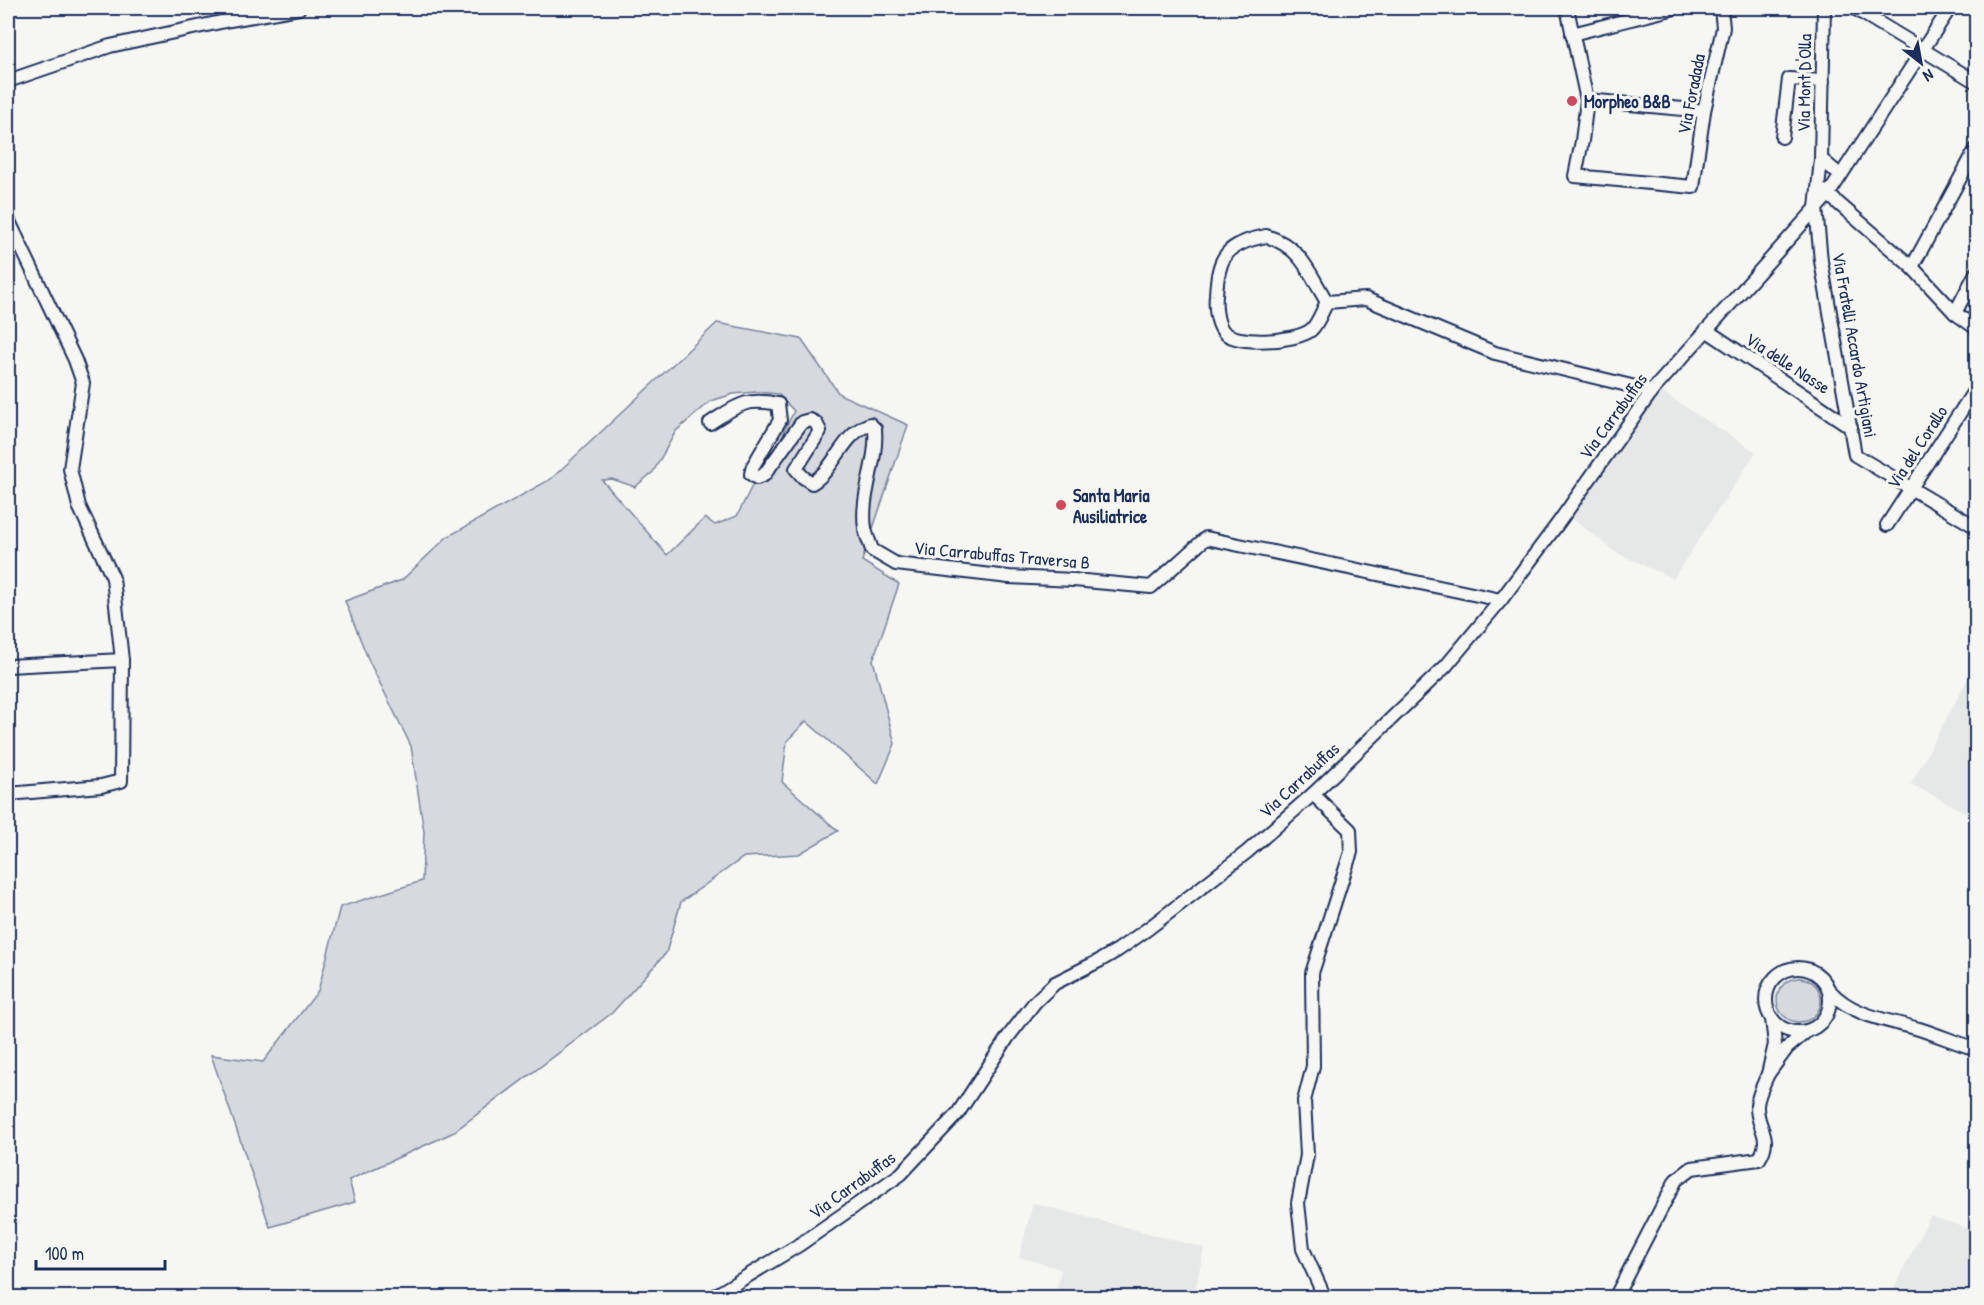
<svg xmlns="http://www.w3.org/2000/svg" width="1984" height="1305" viewBox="0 0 1984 1305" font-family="'Patrick Hand',sans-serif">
	<rect width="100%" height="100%" fill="#f6f6f2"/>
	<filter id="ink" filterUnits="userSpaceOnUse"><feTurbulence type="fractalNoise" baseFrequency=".0167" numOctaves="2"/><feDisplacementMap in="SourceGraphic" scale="12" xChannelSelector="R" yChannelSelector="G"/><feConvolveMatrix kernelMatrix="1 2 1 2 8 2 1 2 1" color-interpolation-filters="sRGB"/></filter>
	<g filter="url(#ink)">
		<g fill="#e6e7e7">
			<path d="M1657,389L1756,452L1673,579L1615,552L1569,516Z"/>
			<path d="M1976,663V818L1911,784Z"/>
			<path d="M1033,1203L1204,1248L1194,1297H1055L1061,1269L1019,1257Z"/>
			<path d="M1930,1216L1976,1231V1297H1890Z"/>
		</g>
		<g fill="#d6d9dd" stroke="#78849e" stroke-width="1.5" fill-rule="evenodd">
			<path d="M717,323L801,339L839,394L908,425L862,561L899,584L873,660L895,744L878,784L806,721L787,741L782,782L838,831L799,854L744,857L681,902L666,953L612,1013L452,1133L349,1180L355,1202L270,1227L211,1055L263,1062L318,991L340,907L422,881L424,832L411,746L369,661L345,601L402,580L447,537L551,479ZM756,392L778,394L794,411L773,454L758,474L737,516L715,525L705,518L667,555L602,480L612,479L635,487L653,472L676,431L711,401L733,394Z"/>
			<circle cx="1799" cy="1000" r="22"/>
		</g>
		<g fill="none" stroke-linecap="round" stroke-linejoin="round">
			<defs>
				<g id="minor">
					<path d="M1567,8L1587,100L1582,141L1575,176L1693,187L1704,111L1723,28L1721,8"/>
					<path d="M1824,8L1821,159L1816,208L1821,261L1855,455L1976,527"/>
					<path d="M1854,8L1976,82"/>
					<path d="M1572,34L1675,8"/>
					<path d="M8,81L110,46L230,20L299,8"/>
					<path d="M1587,100L1704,111"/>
					<path d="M1782,137L1789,79L1823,81"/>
					<path d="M1821,159L1840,175"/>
					<path d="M1824,191L1912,267L1955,313L1976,328"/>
					<path d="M8,219L75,360L83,383L70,469L79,506L113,578L122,660L121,781L101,786L8,794"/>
					<path d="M1266,236C1302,247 1309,273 1327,302C1322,311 1318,324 1311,330C1296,342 1235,346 1223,331C1216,322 1215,305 1216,295C1218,256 1226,244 1266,236Z"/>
					<path d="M1912,267L1976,149"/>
					<path d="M1327,302L1366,299L1495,353L1652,391"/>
					<path d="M1955,313L1976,273"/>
					<path d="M1706,330L1851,427"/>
					<path d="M710,423C737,406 745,397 778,404L780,420L753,466L751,474L757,478L764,475L802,422L810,420L816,423L820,431L796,469L803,477L812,483C836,468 842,434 870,424L875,429C878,462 860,495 865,528C866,535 870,543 872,550L896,564L1009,577L1074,580L1151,587L1206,538L1501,600"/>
					<path d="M1887,525L1976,388"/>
					<path d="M8,666L122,660"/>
					<path d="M1313,794L1350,830L1351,852L1312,973L1313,1066L1304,1101L1307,1155L1298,1203L1303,1249L1325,1298"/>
					<circle cx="1798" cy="1000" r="32"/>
					<path d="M1830,991C1852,1016 1888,1020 1919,1029C1938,1035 1957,1043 1976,1049"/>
					<path d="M1772,1019L1775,1044L1768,1074L1787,1048L1807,1031"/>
					<path d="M711,1298L799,1245L901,1174L958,1113L1008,1037L1035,1002L1055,983L1099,961L1118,950L1149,928L1247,852L1313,794L1446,666L1501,600L1559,522L1652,391L1828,195L1950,8"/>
					<path d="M1615,1298L1676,1180L1692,1168L1759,1159C1774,1135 1756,1129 1757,1105C1758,1095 1764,1083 1768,1074"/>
				</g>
			</defs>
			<use href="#minor" stroke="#1b2f5e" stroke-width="16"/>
			<use href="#minor" stroke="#f6f6f2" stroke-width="12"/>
		</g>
	</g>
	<g fill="#d1495b" stroke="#f6f6f2" stroke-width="2">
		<circle cx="1572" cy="101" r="6"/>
		<circle cx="1061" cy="505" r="6"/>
	</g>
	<g text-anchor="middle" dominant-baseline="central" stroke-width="6" stroke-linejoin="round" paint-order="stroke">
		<g font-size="18" fill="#1b2f5e" stroke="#f6f6f2">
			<text transform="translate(1804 83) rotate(-89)">Via Mont D'Olla</text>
			<text transform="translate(1691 94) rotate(-79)">Via Foradada</text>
			<text transform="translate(1855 345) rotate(80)">Via Fratelli Accardo Artigiani</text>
			<text transform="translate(1788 363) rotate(33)">Via delle Nasse</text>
			<text transform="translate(1613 416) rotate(-54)">Via Carrabuffas</text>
			<text transform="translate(1917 447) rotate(-57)">Via del Corallo</text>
			<text transform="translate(1002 555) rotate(5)">Via Carrabuffas Traversa B</text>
			<text transform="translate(1299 780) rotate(-43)">Via Carrabuffas</text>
			<text transform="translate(852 1185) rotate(-36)">Via Carrabuffas</text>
		</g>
		<g font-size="18" font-weight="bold" fill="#1b2f5e" stroke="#f6f6f2" text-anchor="start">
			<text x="1584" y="101">Morpheo B&amp;B</text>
			<text x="1073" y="495">Santa Maria<tspan x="1073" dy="21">Ausiliatrice</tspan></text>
		</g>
	</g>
	<rect width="1984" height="1305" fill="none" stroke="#f6f6f2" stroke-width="30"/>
	<rect x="15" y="15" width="1954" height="1275" fill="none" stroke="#1b2f5e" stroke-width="2" filter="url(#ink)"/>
	<g transform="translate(1921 63) rotate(149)" stroke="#f6f6f2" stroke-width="4.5" paint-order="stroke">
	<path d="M0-4.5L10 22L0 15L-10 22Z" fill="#1b2f5e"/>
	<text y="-9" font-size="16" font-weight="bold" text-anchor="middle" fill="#1b2f5e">N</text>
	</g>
	<path d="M36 1260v9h129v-9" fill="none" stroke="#1b2f5e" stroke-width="3"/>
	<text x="45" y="1260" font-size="18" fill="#1b2f5e" stroke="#f6f6f2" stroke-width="4.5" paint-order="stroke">100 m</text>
</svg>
